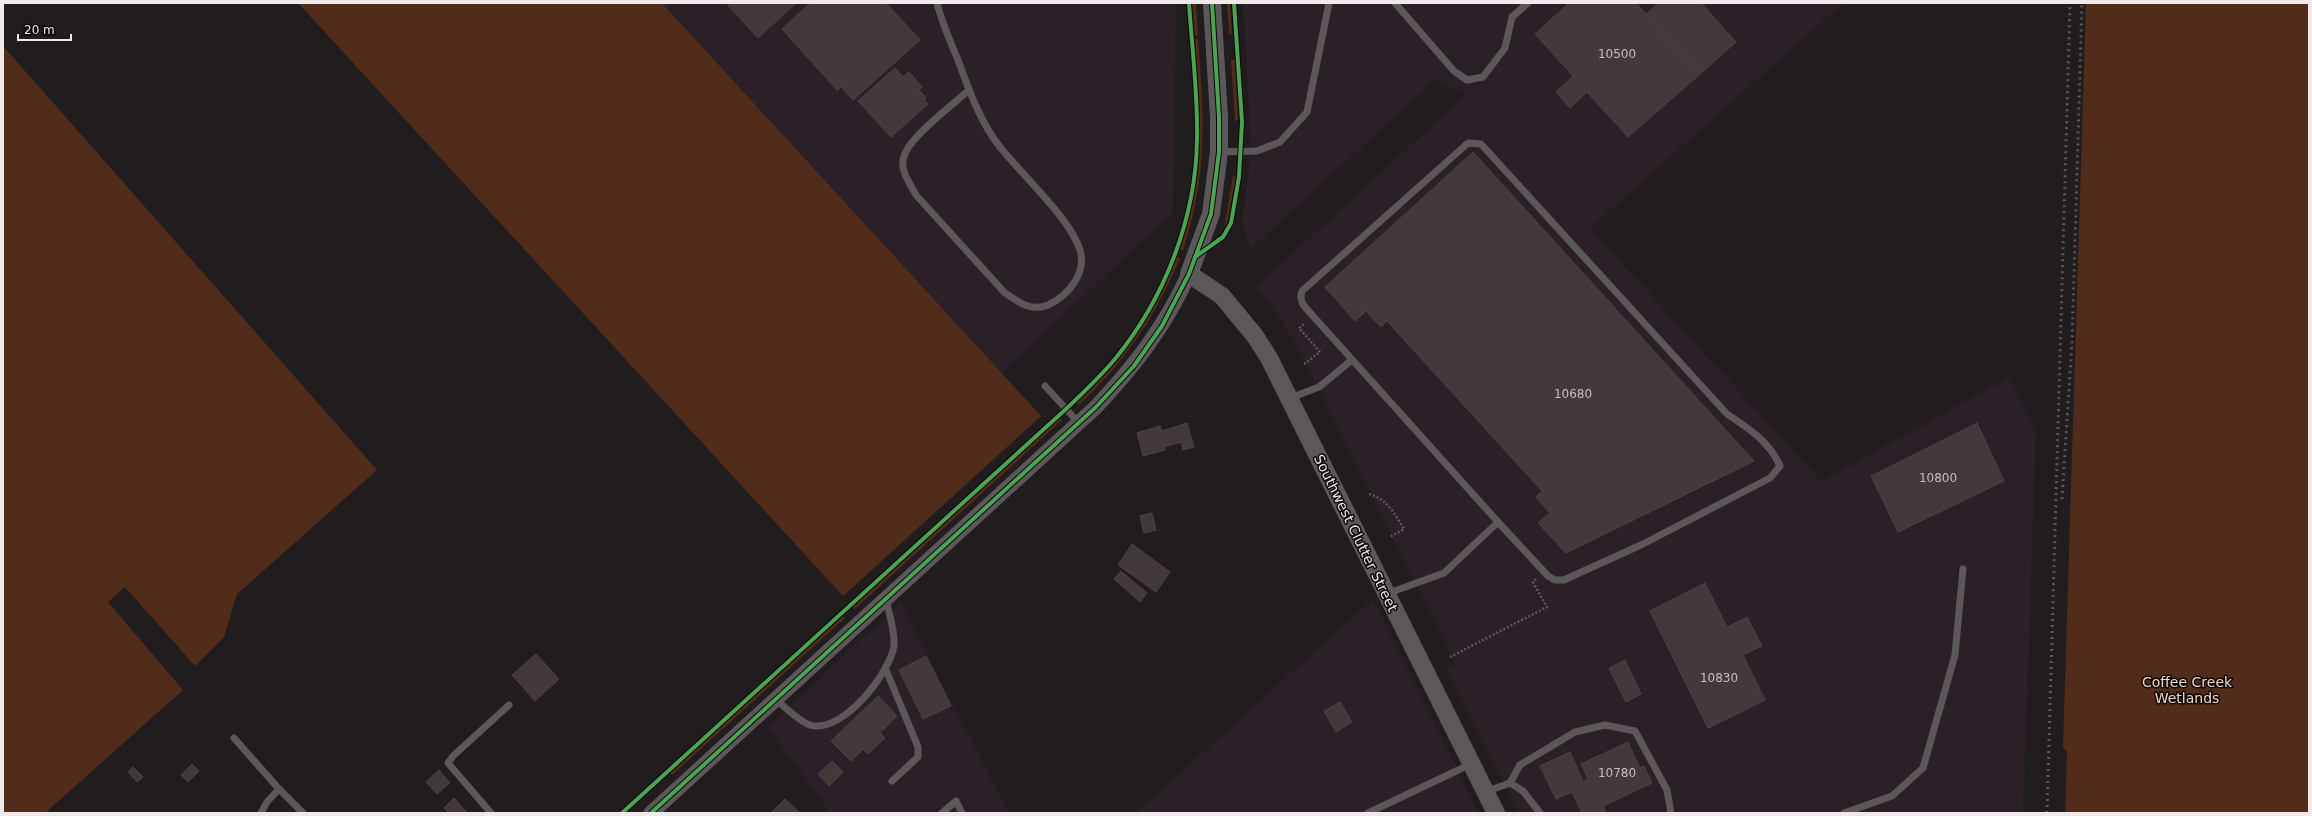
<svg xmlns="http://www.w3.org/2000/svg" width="2312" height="816" viewBox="0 0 2312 816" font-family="'DejaVu Sans',sans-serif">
	<rect width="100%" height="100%" fill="#211d1f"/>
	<g fill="#2c2028">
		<path d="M662,3H1176L1173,212L1001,373Z"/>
		<path d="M1243,3H1843L1590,228L1821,481L2009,377L2036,431L2023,813H1519L1446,667L1455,662L1299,349L1272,306L1256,287L1467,94L1435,80L1250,249L1242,219L1248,179L1251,139Z"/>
		<path d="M1373,599L1479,813H1136Z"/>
		<path d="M901,602L1008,813H831L778,741L767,728Z"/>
	</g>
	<g fill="#522c1a">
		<path d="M298,3H662L1041,416L843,596Z"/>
		<path d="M1192,3H1196L1198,35L1195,36Z"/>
		<path d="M1227,3H1230L1232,34H1229Z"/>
		<path d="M2086,3H2309V813H2065L2067,752L2063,747Z"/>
		<path d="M1195,39H1198C1204,118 1208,173 1183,251L1180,249C1205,173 1200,117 1195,39Z"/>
		<path d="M3,46L377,470L237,594L224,637L195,666L125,587L108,602L183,690L45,813H3Z"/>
		<path d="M1231,60H1235L1238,120H1235Z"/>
		<path d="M1233,176H1236L1228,219L1224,229Z"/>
		<path d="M1177,257L1180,258C1156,316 1124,363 1079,405L1077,402C1123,362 1154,314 1177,257Z"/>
		<path d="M1060,418L1062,420L855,609L852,607Z"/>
		<path d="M843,616L845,618L672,775L670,772Z"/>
	</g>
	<g fill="#43393b" stroke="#484446">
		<path d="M726,3H796L758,38Z"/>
		<path d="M810,3H886L920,40L853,100L841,87L837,90L782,29Z"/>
		<path d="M1569,3H1636L1700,74L1628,137L1587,92L1570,108L1556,92L1573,76L1535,34Z"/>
		<path d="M1659,3H1701L1736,42L1700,74L1646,14Z"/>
		<path d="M895,68L903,77L909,72L922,87L916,93L920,91L926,98L924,100L928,104L891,137L858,101Z"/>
		<path d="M1473,152L1754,461L1566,553L1538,523L1550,513L1536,497L1542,491L1387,321L1381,327L1366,311L1355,321L1325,287Z"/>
		<path d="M1187,423L1194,447L1183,450L1181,442L1164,447L1165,450L1143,456L1137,433L1160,426L1162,431Z"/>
		<path d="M1977,423L2004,481L1898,532L1871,476Z"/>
		<path d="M1152,513L1156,530L1144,533L1140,516Z"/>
		<path d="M1132,544L1170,572L1156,592L1118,565Z"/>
		<path d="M1121,571L1147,593L1140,602L1114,579Z"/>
		<path d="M1705,583L1727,627L1747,617L1762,646L1743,655L1765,700L1708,728L1650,611Z"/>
		<path d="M536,654L559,679L535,701L512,675Z"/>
		<path d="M926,656L951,706L923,719L899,670Z"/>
		<path d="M1625,660L1641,694L1626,702L1609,668Z"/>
		<path d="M878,696L897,716L880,733L885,738L868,754L863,749L851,761L831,741Z"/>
		<path d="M1340,702L1352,722L1336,732L1324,711Z"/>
		<path d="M1628,742L1640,768L1644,766L1652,783L1603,806L1606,813H1582L1572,792L1556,799L1540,766L1570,752L1583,781L1588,779L1581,764Z"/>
		<path d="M832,761L843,772L829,786L818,774Z"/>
		<path d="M192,764L199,771L188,782L181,775Z"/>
		<path d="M133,767L143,777L137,782L128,772Z"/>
		<path d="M439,770L450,783L437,794L426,782Z"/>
		<path d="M454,798L467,813H449L444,808Z"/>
		<path d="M785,799L800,813H771Z"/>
	</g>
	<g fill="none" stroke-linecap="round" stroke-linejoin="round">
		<g stroke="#5c585a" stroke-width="2.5" stroke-dasharray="2 2" stroke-linecap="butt">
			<path d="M1304,364L1320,352L1299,328L1305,323"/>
			<path d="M1369,494C1387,499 1395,514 1404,529L1390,537"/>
			<path d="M1450,657L1547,607L1533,582L1536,579"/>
		</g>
		<g stroke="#5c585a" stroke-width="7">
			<path d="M937,3C942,23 950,41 958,60C969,90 980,122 1000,147C1022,175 1070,218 1080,250C1087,273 1068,296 1048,305C1031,312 1018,302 1004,292L916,195C911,185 901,172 903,161C904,140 953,105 969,90"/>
			<path d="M1395,3L1454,71L1467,80L1483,77L1505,48L1512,17L1528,3"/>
			<path d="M1219,152L1257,151L1280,142L1307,112L1329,3"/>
			<path d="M1045,386L1079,423"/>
			<path d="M1290,398L1319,387L1352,360"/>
			<path d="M1386,594L1444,573L1498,522L1548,576L1555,580H1564L1643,544L1770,478L1780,466C1769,441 1748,428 1727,414L1481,144L1468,143L1302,291C1298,302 1306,308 1313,316L1498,522"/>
			<path d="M886,670L918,747V757L892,781"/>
			<path d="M776,700C784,706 801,723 810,725C842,735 891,672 894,645C895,630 889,614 886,600"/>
			<path d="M234,738L279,789"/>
			<path d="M1510,783L1523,791L1540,813"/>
			<path d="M1485,792L1510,783L1520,765L1575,732L1605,725L1635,731L1667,790L1671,813"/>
			<path d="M261,813L267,802L279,789L303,813"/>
			<path d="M491,813L448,763L453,756L509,705"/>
			<path d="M942,813L956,801L962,813"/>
			<path d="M1368,813L1471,764"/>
			<path d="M1844,813L1892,796L1923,768L1955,655L1963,569"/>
		</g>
		<path stroke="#5c585a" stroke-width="15" d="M651,813L1096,407C1136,364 1164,328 1189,274"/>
		<path stroke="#5c585a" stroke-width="18" d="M1212,3L1219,117V152L1211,214L1189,274L1222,296L1255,336L1269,358L1496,813"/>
		<g stroke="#5a5859" stroke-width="3" stroke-dasharray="2 4" stroke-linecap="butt">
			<path d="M2062,499L2072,343L2082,3"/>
			<path d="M2047,813L2070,3"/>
		</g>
		<defs>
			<g id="cycleway">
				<path d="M1195,257L1223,237L1231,223L1239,177L1242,122L1234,3"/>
				<path d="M622,813L1066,409C1083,393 1100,377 1115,359C1165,298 1196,218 1197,139C1198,94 1192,48 1189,3"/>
				<path d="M651,813L1096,407L1134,366L1162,326L1189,274L1211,214L1219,152V117L1212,3"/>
			</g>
		</defs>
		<use href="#cycleway" stroke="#0a0709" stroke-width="6"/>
		<use href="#cycleway" stroke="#4ca352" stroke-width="4"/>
	</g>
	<g text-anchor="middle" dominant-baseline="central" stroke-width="3" stroke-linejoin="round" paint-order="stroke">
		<g font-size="12" fill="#c4bdc0">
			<text x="1617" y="54">10500</text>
			<text x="1573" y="394">10680</text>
			<text x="1938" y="478">10800</text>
			<text x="1719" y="678">10830</text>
			<text x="1617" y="773">10780</text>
		</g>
		<g font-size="14" fill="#efe9ec" stroke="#0a0709">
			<text transform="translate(1356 533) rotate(64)">Southwest Clutter Street</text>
		</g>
		<g font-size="14" fill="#f8d8c9" stroke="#0a0709">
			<text x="2187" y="682">Coffee Creek<tspan x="2187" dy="16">Wetlands</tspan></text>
		</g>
	</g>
	<rect width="2312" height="816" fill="none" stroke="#efe9ec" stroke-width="8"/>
	<path d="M18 34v6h53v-6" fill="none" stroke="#efe9ec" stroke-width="2"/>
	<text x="24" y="34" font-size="12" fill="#efe9ec" stroke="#0a0709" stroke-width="3" paint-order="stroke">20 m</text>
</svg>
